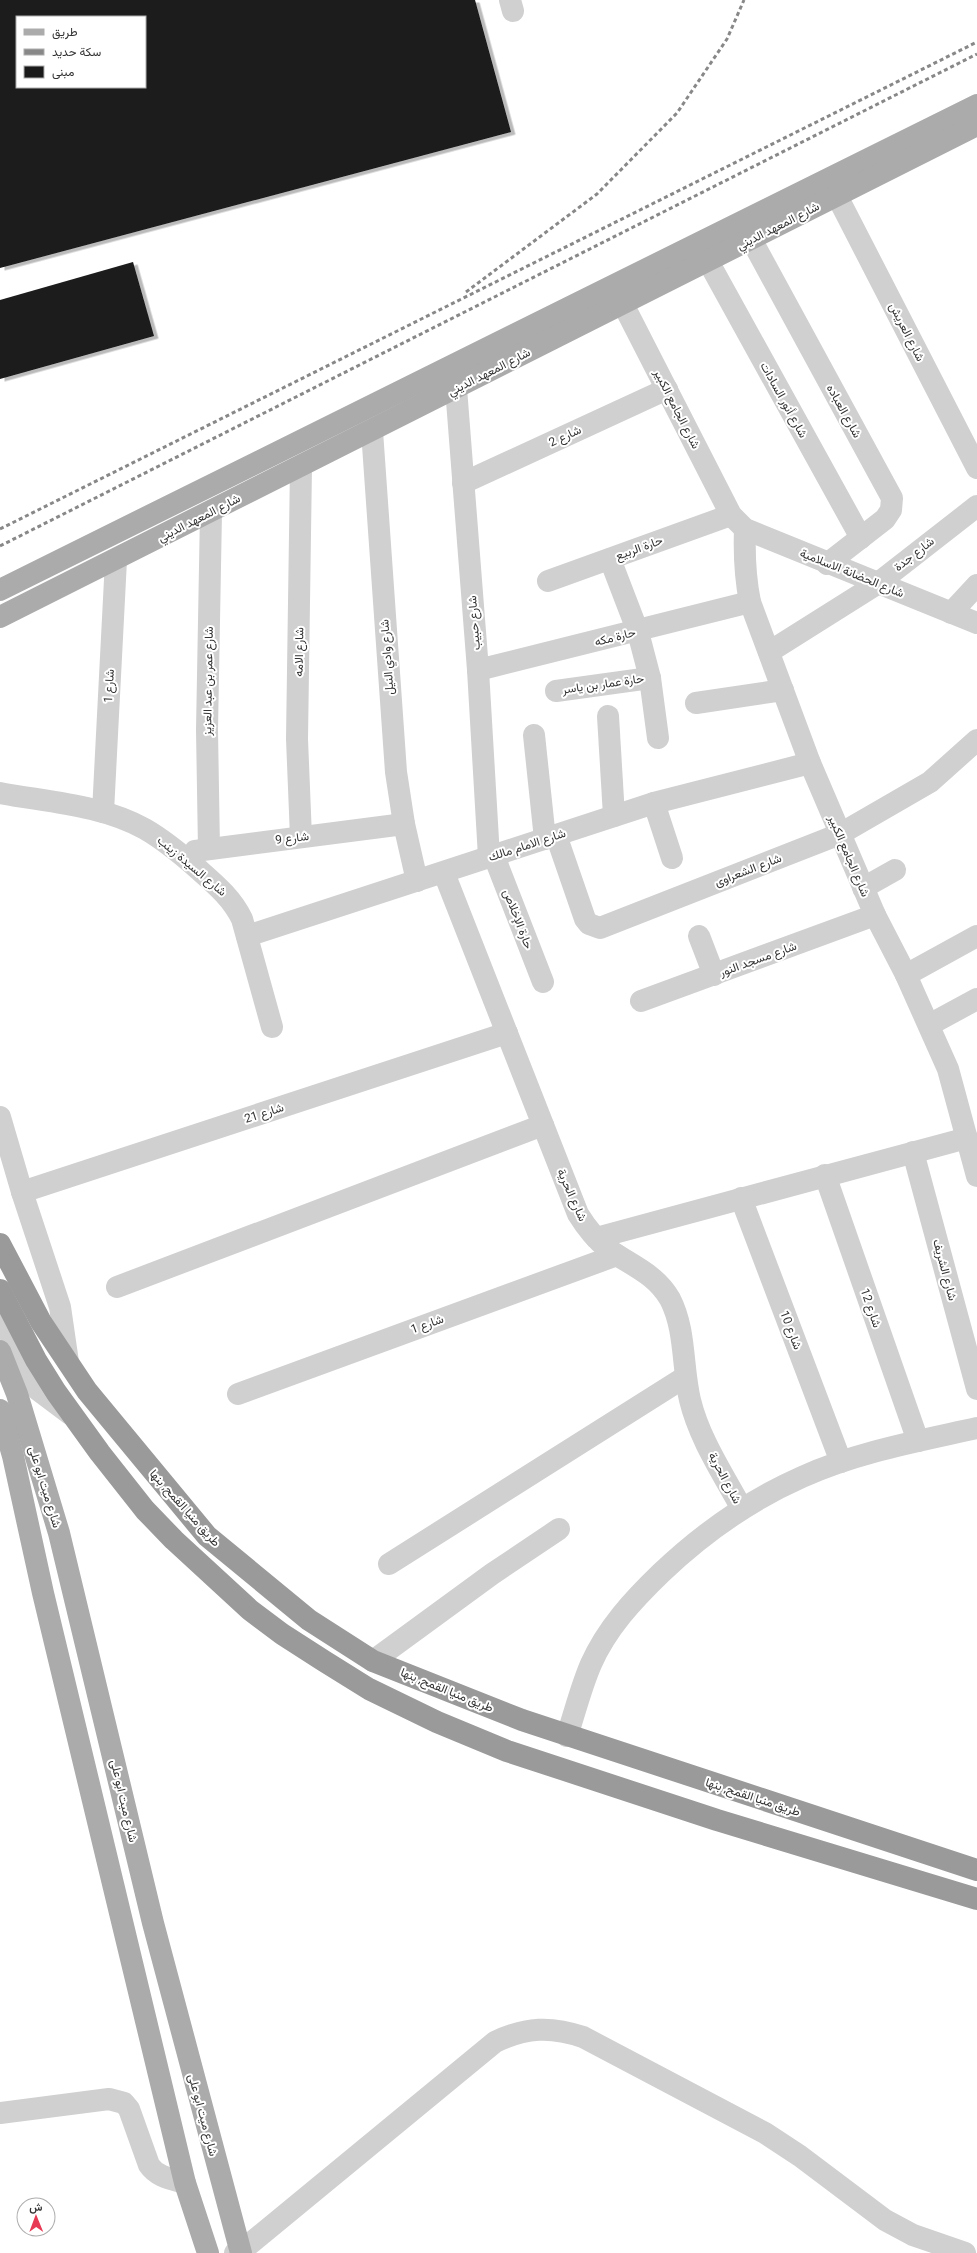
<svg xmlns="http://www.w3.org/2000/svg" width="977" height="2253" viewBox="0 0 977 2253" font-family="Roboto,Vazirmatn,sans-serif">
	<defs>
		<filter id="shadow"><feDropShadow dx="4.5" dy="2.5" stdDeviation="0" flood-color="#0004"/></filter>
	</defs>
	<rect width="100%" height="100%" fill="#fff"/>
	<g fill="#1a1a1a" fill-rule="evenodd" filter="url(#shadow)">
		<path d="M0,0H475L511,132L0,268ZM17,17H145V87H17Z"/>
		<path d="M133,262L154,336L0,379V300Z"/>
	</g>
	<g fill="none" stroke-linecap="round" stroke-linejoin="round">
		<g stroke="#d0d0d0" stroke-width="22">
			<path d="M510,0L513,11"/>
			<path d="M837,196L977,468"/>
			<path d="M751,239L892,498L891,510L885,519L827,564"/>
			<path d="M708,261L861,538"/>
			<path d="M623,304L731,515L745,529L977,623"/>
			<path d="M456,388L478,670L489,857"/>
			<path d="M372,431L396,772L404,824L417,881"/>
			<path d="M463,483L667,389"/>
			<path d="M745,529C744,555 745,577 750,602L810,763L875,915L906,975L948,1069L977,1176"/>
			<path d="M610,559L638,632L650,678L658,738"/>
			<path d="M548,581L731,515"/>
			<path d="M951,613L977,585"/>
			<path d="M769,652L877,584L977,506"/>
			<path d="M478,670L750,602"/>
			<path d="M556,691L650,678"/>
			<path d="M696,703L783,690"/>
			<path d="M608,716L614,816"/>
			<path d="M534,735L545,839"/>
			<path d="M0,793C48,802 102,805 145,829C164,840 181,854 198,869C215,884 232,898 242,919L272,1027"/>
			<path d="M654,803L672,858"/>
			<path d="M103,812L116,560"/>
			<path d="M556,835L585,919L589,924L600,928L840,834L930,782L977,740"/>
			<path d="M301,837L297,739L301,466"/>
			<path d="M209,849L207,730L211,512"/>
			<path d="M195,851L404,824"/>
			<path d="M494,856L543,982"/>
			<path d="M444,873L578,1214C586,1227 595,1239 608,1249C630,1265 655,1273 670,1299C686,1330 682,1367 690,1400C699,1438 723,1474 742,1509"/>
			<path d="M863,888L895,870"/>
			<path d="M247,936L654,803L810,763"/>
			<path d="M699,936L714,975"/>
			<path d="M906,975L977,936"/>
			<path d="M641,1001L875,915"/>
			<path d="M929,1025L977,999"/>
			<path d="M0,1117L22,1192L60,1307L68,1362"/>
			<path d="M913,1152L977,1389"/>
			<path d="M825,1175L918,1441"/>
			<path d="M22,1192L507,1033"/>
			<path d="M741,1198L841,1462"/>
			<path d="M596,1238L967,1138"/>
			<path d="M117,1287L543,1125"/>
			<path d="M0,1315L38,1390L70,1414"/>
			<path d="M238,1394L617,1255"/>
			<path d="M389,1564L685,1377"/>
			<path d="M373,1661L492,1574L559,1529"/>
			<path d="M567,1736C575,1712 581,1687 591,1664C607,1628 633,1600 661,1573C702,1534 750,1500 802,1477C857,1452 919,1441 977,1428"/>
			<path d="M0,2113L109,2099L124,2103L129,2109L149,2165C157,2177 171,2179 185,2183"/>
			<path d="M235,2253L240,2252L495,2042C526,2027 551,2026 583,2037L765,2133L800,2156L885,2220L913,2235L965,2253"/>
		</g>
		<g stroke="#ababab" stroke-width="22">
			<path d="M0,590L977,105"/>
			<path d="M0,617L977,125"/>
			<path d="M0,1351L17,1394L59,1533L153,1923L241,2253"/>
			<path d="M0,1410L13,1456L43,1593L185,2183L208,2253"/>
		</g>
		<g stroke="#9a9a9a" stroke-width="22">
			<path d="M0,1244L41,1322L87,1391L207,1536L309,1620L373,1661L522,1720L977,1870"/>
			<path d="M0,1290L36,1360L56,1392L100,1453L145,1510L174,1540L250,1610L282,1634L324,1661L369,1689L437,1722L507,1751L717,1820L977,1899"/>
		</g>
		<g stroke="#888" stroke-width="3" stroke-dasharray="4 3" stroke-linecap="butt">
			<path d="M466,292L597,194L677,113L727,39L744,0"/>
			<path d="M0,529L977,42"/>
			<path d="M0,546L977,54"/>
		</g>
	</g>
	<g text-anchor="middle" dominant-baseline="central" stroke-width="4" stroke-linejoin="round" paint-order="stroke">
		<g font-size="12" fill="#333" stroke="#fff">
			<text transform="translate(778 226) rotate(-27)">شارع المعهد الديني</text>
			<text transform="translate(907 332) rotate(63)">شارع العريش</text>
			<text transform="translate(489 372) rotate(-27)">شارع المعهد الديني</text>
			<text transform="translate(784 400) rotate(61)">شارع أنور السادات</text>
			<text transform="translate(677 409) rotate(63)">شارع الجامع الكبير</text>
			<text transform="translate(844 411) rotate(61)">شارع العباده</text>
			<text transform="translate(565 436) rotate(-25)">شارع 2</text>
			<text transform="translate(199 518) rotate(-27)">شارع المعهد الديني</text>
			<text transform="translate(639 548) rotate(-20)">حارة الربيع</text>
			<text transform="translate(914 554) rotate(-38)">شارع جدة</text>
			<text transform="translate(852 573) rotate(22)">شارع الحضانة الاسلامية</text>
			<text transform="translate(474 623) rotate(-94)">شارع حبيب</text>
			<text transform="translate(615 637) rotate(-14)">حارة مكه</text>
			<text transform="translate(299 652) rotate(-89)">شارع الامه</text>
			<text transform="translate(387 657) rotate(-94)">شارع وادي النيل</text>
			<text transform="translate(208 681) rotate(-89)">شارع عمر بن عبد العزيز</text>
			<text transform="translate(603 684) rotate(-8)">حارة عمار بن ياسر</text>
			<text transform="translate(109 686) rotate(-87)">شارع 1</text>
			<text transform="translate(292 838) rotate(-7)">شارع 9</text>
			<text transform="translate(527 845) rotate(-18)">شارع الامام مالك</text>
			<text transform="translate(849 856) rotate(67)">شارع الجامع الكبير</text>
			<text transform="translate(192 866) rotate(40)">شارع السيدة زينب</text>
			<text transform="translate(748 870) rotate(-21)">شارع الشعراوى</text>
			<text transform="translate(518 919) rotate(69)">حارة الإخلاص</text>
			<text transform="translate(758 959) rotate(-20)">شارع مسجد النور</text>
			<text transform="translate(264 1113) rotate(-18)">شارع 21</text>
			<text transform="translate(572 1195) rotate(66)">شارع الحرية</text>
			<text transform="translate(945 1270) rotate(75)">شارع الشريف</text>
			<text transform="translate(871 1308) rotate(71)">شارع 12</text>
			<text transform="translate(427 1324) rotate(-20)">شارع 1</text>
			<text transform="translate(791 1330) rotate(69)">شارع 10</text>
			<text transform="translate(725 1478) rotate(62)">شارع الحرية</text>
			<text transform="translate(45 1487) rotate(73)">شارع ميت ابو على</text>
			<text transform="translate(185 1508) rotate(48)">طريق منيا القمح, بنها</text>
			<text transform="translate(447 1690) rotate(22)">طريق منيا القمح, بنها</text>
			<text transform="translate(753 1797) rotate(18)">طريق منيا القمح, بنها</text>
			<text transform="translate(124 1801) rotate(77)">شارع ميت ابو على</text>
			<text transform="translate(203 2115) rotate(75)">شارع ميت ابو على</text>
		</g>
	</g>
	<rect x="16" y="16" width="130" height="72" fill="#ffffff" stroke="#adadad"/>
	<rect x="24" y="29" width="20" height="6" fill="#ababab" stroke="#adadad"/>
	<text x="52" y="36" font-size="12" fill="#333333">طريق</text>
	<rect x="24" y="49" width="20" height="6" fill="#888888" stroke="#adadad"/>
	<text x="52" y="56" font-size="12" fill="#333333">سكة حديد</text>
	<rect x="24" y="66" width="20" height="12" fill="#1a1a1a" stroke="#adadad"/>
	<text x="52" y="76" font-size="12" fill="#333333">مبنى</text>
	<g transform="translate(36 2217) rotate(359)"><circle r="19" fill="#ffffff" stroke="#adadad"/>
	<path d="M0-3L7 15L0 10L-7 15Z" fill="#e73854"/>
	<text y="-6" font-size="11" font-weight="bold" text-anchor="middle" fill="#333333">ش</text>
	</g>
</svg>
